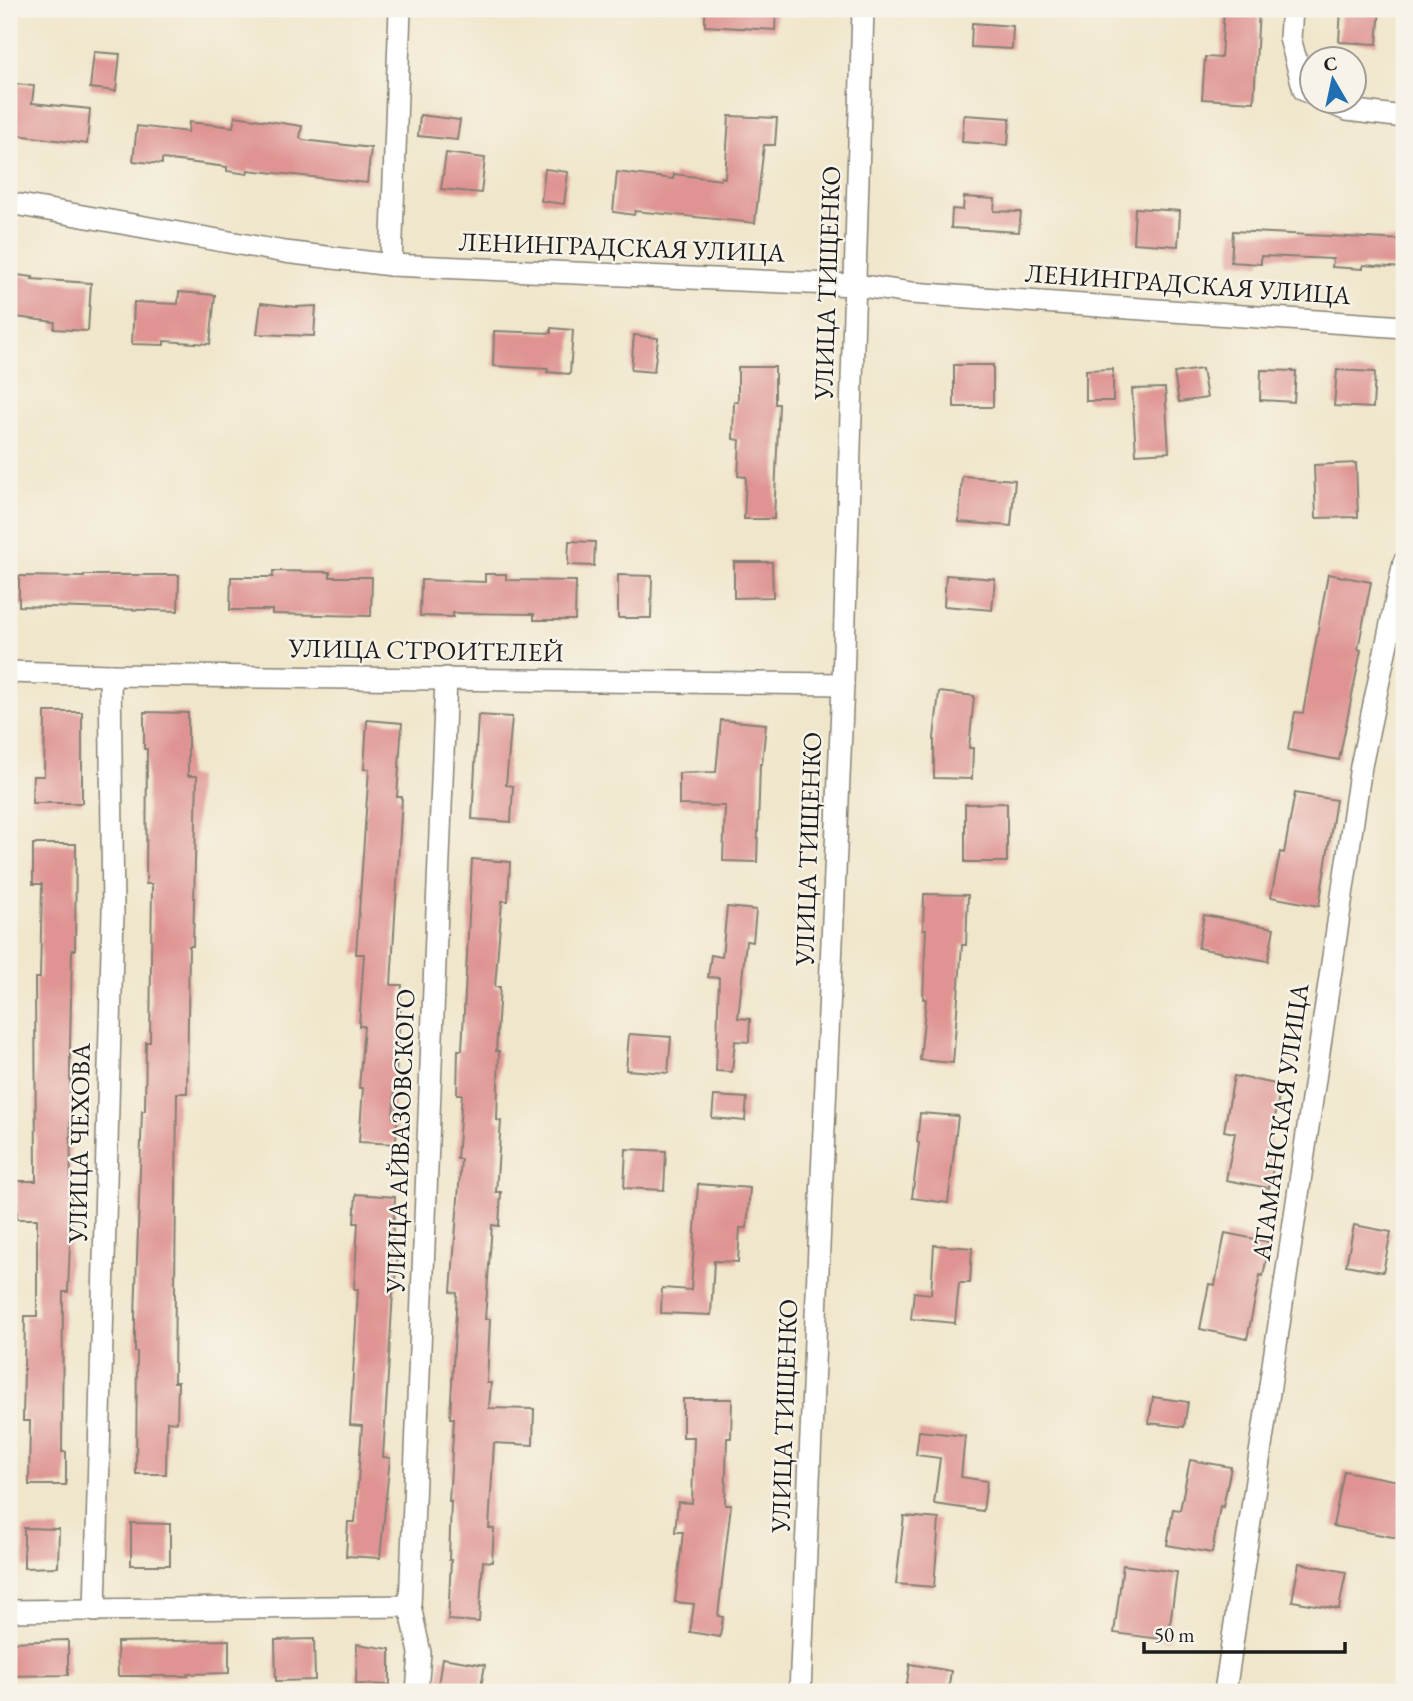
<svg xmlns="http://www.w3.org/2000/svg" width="1413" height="1701" viewBox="0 0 1413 1701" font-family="'EB Garamond',serif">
	<rect width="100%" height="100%" fill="#f7f3e8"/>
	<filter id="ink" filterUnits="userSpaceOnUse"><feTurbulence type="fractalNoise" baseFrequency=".0143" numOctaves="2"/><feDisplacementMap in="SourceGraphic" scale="14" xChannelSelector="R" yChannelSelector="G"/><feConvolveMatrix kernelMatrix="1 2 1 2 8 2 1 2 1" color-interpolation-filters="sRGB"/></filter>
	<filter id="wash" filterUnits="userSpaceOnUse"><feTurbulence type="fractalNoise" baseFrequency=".00686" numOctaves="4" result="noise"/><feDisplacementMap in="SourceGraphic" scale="28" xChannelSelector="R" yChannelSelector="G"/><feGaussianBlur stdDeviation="1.57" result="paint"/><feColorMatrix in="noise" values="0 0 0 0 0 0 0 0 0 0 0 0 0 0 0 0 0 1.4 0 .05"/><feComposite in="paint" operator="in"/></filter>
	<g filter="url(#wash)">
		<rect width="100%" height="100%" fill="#f0e6cb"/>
		<g id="blocks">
			<g fill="#df9493">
				<path d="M705,9H776L775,30L705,26Z"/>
				<path d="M1224,9H1259L1254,102L1202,99L1205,57L1221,58Z"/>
				<path d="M1341,9H1380L1377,44L1339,42Z"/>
				<path d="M972,23L1013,26L1012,49L971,47Z"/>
				<path d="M94,52L120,54L116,91L90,88Z"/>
				<path d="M9,83L34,86L32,103L90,109L87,144L9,134Z"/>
				<path d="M420,115L460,120L457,140L418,136Z"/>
				<path d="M964,115L1010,118L1008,145L962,142Z"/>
				<path d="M235,116L302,126L300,138L303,140L371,148L367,183L248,170L247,174L227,171V167L162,159V164L133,161L137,126L188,132L189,122L233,127Z"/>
				<path d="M729,116L777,118L775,145H764L755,223L635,211L634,215L613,212L617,172L673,179L674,174L721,180L722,177L725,178Z"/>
				<path d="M446,153L485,158L481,193L441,189Z"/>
				<path d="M545,169L568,172L564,204L541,201Z"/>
				<path d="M964,197L995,199L994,211L1021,212L1019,232L951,228L952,209L963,210Z"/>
				<path d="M1135,208L1180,211L1178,246L1133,243Z"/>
				<path d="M1233,231L1404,240V268L1363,265V269L1332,267L1333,259L1261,256V264L1231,262Z"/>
				<path d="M9,274L33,277L32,279L91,283L88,331L54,329L55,322L9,316Z"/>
				<path d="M179,292L215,295L210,344L164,341V345L132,344L134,302L178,304Z"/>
				<path d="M261,303L296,307L316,306L314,336L257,334Z"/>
				<path d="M551,328L573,330L570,374L547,372L548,369L493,366L494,331L551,333Z"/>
				<path d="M634,335L658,338L654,372L631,370Z"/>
				<rect x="954" y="365" width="39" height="42"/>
				<path d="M738,367H775V404H779L774,519H744L746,477L738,476L740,440L733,439L734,402H738Z"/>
				<path d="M1113,369V401H1086V370Z"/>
				<path d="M1202,369L1207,398L1179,402L1174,373Z"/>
				<path d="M1261,370L1296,371L1294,402L1260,400Z"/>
				<path d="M1337,370L1375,372L1373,408L1334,406Z"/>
				<path d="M1165,388L1169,452L1136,454L1132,389Z"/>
				<path d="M1356,463L1358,517L1316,518L1314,465Z"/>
				<path d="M962,476L1015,480L1011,526L959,522Z"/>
				<path d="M569,541L595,542L594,566L568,565Z"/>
				<path d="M734,562H772L773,597L734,598Z"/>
				<path d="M273,571L330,572V577H372L371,616L272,614V610H230L231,577H273Z"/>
				<path d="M485,574H506V580L576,581L575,620H534V614L453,613V617L420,616L421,580L485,582Z"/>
				<path d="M1328,574L1371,582L1358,649L1361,650L1339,760L1288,750L1295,712L1303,713Z"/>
				<path d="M84,575H179L178,611L19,606V576L84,577Z"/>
				<path d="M618,575L652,576L651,618H618Z"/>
				<path d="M946,575L995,579L992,610L944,606Z"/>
				<path d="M939,692L974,696L969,748H973L972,779L934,778V738Z"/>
				<path d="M45,712H82V803H32L33,776H44Z"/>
				<path d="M144,712L188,713V776H197L193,946H189L187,1093H177L174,1382H178L177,1422L167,1421L166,1474H136L137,1352H135V1317L142,1111H145L146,1042H150L152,884H146L147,749H144Z"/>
				<path d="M478,715L512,717L506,785L513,786L511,822L472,819Z"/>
				<path d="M367,720L402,723L397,797H402L391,985H402L393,1118H397L396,1144L359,1142L363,1088H359L364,1026H359L364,954H356L369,769H364Z"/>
				<path d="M721,720L766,724L762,764H760L757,862L723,861L725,806L679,805V773L716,772Z"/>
				<path d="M1295,793L1336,800L1319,906L1271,897L1280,852L1284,853Z"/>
				<path d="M1007,803V862H965V804Z"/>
				<path d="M33,844H76L75,950H72L70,1048L71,1219L68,1292H63L62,1452H66V1485H29L30,1421H23L25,1316H37V1219H17V1181H36L35,978H40L42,884H33Z"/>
				<path d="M472,859L510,862L508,901H502L495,987H500L496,1051H499L497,1120L501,1121L496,1192H501L499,1226L492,1225L485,1319H490L487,1383H491L489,1408L534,1409L533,1445L494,1443L489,1528L494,1529L492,1562L483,1561L479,1622L448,1620L451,1560H449L451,1501H449L454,1418H450L457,1293L451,1292L461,1159H457L462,1094H457L458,1050H462Z"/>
				<path d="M924,894L968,895L966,945H962L953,1063L920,1060L926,999H923L926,929H923Z"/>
				<path d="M727,907L756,910L753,942L746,941L738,1018L750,1019L749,1042L735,1041L732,1072L716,1071L719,978L708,977L711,955L722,957Z"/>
				<path d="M1204,915L1274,928L1268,961L1198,948Z"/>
				<path d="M629,1034L671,1037L668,1073L626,1070Z"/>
				<path d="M1234,1076L1281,1085L1269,1149L1276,1151L1269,1188L1226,1180L1235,1133L1224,1131Z"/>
				<path d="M714,1096L747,1098L745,1121L712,1118Z"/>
				<path d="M920,1113L958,1116L948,1203L912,1198L919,1143L917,1142Z"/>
				<path d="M626,1149L666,1151L664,1190L624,1188Z"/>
				<path d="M698,1184L750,1188L747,1228H740L738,1262L714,1261L711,1315L661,1313L662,1288L691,1290Z"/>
				<path d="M356,1194L395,1197L392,1250H398L395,1292H393L383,1457L390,1458L380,1558L346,1556L348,1522H355L362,1426L350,1425L358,1289H354L358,1223H354Z"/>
				<path d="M1354,1225L1391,1232L1383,1272L1346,1265Z"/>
				<path d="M1225,1233L1270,1242L1263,1276L1260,1275L1247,1339L1200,1329L1209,1284L1215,1285Z"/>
				<path d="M934,1245L972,1248L970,1283H959L955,1323L911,1319L914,1292L931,1294Z"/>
				<path d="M1153,1397L1188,1402L1184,1427L1149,1423Z"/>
				<path d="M683,1399H732L731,1438H727L725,1505H731L718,1616L723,1617L720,1637L690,1632L694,1604L675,1602L683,1532H675L678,1502L692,1503L694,1437H683Z"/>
				<path d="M919,1431L965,1436L961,1477L987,1481L983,1511L934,1504L940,1458L916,1455Z"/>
				<path d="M1190,1460L1231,1467L1223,1507L1220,1506L1212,1553L1167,1545L1173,1509L1180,1510Z"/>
				<path d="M1344,1471L1404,1482V1539L1333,1526Z"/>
				<path d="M904,1516L939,1519L934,1587L896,1584Z"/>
				<path d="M131,1523L170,1524V1565H131Z"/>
				<path d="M24,1528L59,1529L58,1567L24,1568Z"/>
				<path d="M1299,1563L1346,1572L1339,1609L1292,1601Z"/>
				<path d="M1123,1565L1177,1572L1168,1640L1114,1633Z"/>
				<path d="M314,1639L315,1680L276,1681L275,1640Z"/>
				<path d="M68,1640V1675L9,1676V1642Z"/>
				<path d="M229,1640V1673L188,1674V1676H118L117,1642Z"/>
				<path d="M357,1644L390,1649V1685L356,1684Z"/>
				<path d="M442,1658L485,1665L480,1692H437Z"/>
				<path d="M910,1664L951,1671L948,1692L906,1689Z"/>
			</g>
		</g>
	</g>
	<g filter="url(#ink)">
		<use href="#blocks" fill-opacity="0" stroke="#868174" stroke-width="2"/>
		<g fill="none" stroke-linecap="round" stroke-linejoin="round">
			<defs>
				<g id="street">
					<path d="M1292,9L1290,38L1304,90L1312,94"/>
					<path d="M1328,102L1347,110L1404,117"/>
					<path d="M9,203L285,252L391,265L855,285L911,293L1404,327"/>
					<path d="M391,265L400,9"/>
					<path d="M9,672L110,675L843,684"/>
					<path d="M9,1611L410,1606"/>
					<path d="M95,1611L113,911L110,675"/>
					<path d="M417,1692L420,1653L410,1606L446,678"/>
					<path d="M800,1692L843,684L863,9"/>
					<path d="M1225,1692L1361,766L1404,562"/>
				</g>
			</defs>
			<use href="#street" stroke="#868174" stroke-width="24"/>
			<use href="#street" stroke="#fff" stroke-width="21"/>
		</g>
	</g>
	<g text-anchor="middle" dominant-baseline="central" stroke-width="5" stroke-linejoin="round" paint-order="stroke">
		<g font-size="26" fill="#1c1c1c" stroke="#f7f3e8">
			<text transform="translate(622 247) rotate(2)">ЛЕНИНГРАДСКАЯ УЛИЦА</text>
			<text transform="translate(827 283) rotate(-88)">УЛИЦА ТИЩЕНКО</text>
			<text transform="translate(1188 284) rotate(4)">ЛЕНИНГРАДСКАЯ УЛИЦА</text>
			<text transform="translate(426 650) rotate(1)">УЛИЦА СТРОИТЕЛЕЙ</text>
			<text transform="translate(808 849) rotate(-88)">УЛИЦА ТИЩЕНКО</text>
			<text transform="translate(1280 1122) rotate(-82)">АТАМАНСКАЯ УЛИЦА</text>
			<text transform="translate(400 1141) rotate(-88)">УЛИЦА АЙВАЗОВСКОГО</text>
			<text transform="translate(79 1143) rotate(-89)">УЛИЦА ЧЕХОВА</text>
			<text transform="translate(784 1416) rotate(-88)">УЛИЦА ТИЩЕНКО</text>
		</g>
	</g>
	<rect width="1413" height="1701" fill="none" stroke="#f7f3e8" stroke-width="35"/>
	<g transform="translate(1333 80) rotate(351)"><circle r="33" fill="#f7f3e8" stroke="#9f9d96" stroke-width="2"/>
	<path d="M0-5L12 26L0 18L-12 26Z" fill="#1f6fb2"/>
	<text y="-10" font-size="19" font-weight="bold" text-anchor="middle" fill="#1c1c1c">С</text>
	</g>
	<path d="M1144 1642v10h201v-10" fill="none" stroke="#1c1c1c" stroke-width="3.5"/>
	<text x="1154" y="1642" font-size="21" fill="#1c1c1c" stroke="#f7f3e8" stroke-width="5" paint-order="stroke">50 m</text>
</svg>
